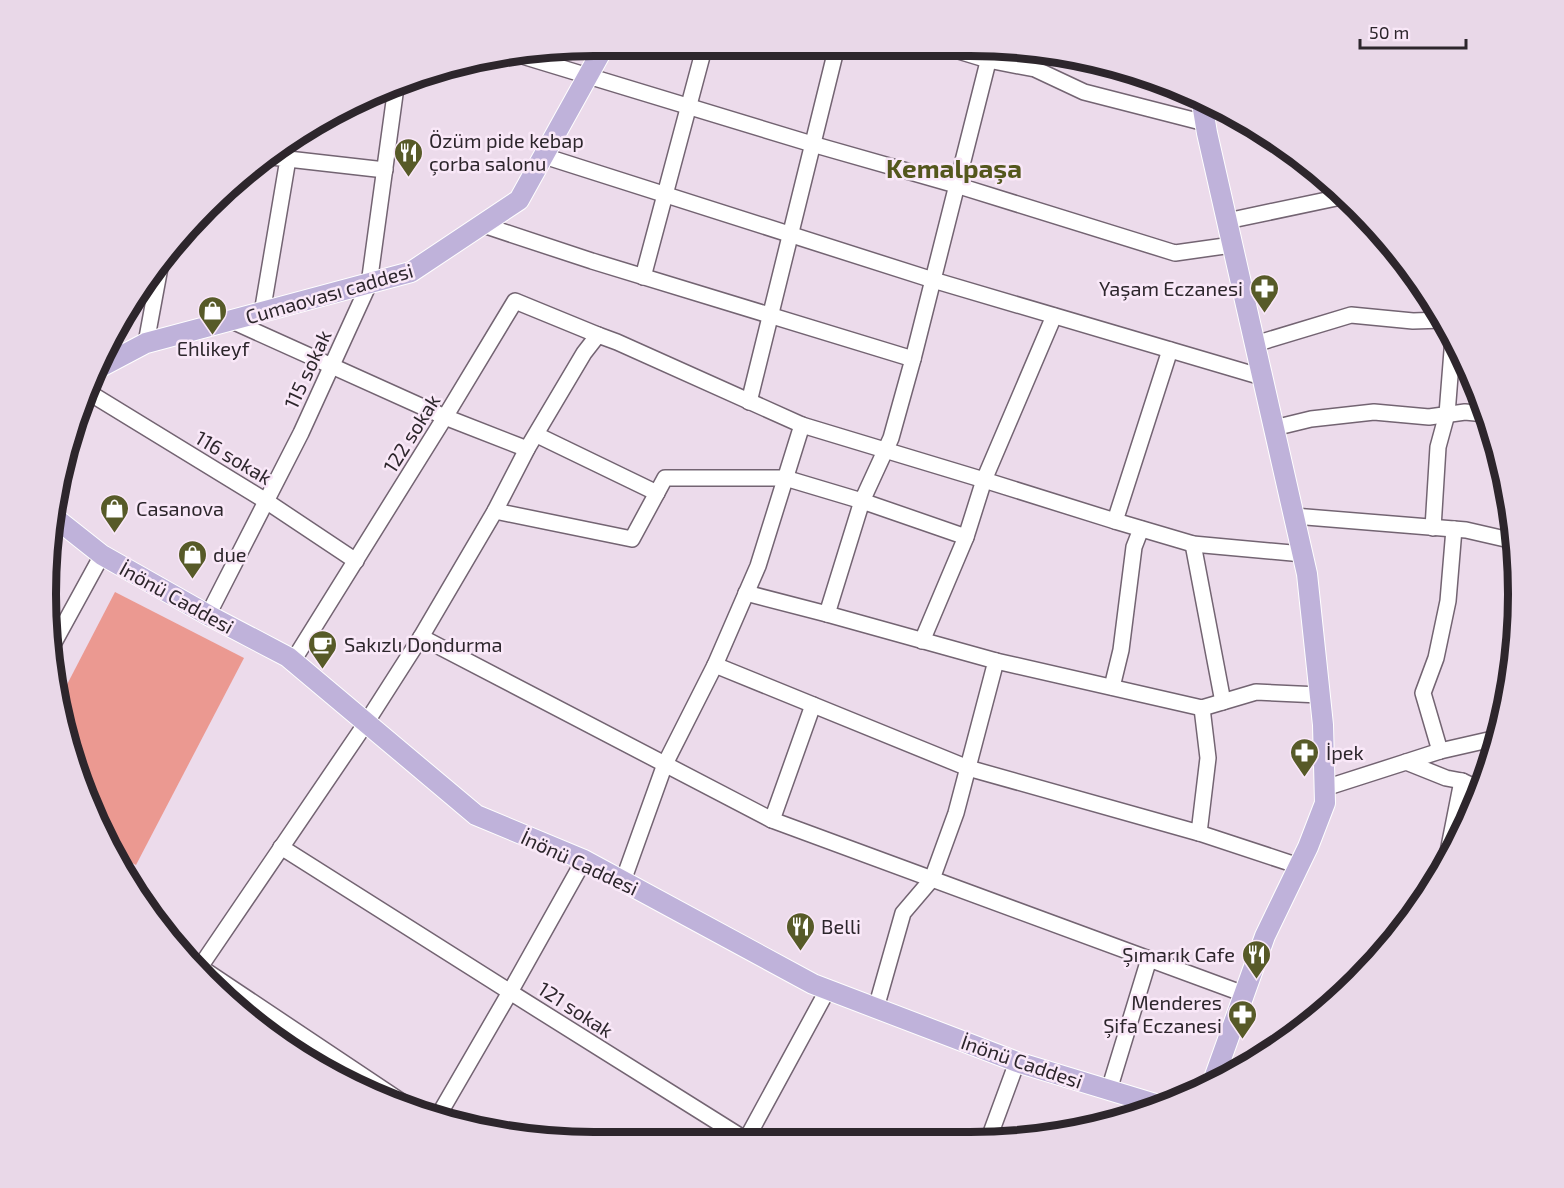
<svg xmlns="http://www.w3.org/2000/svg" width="1564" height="1188" viewBox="0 0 1564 1188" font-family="'Exo 2',sans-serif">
	<rect width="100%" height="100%" fill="#ecdbeb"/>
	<path fill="#eb9991" d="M115,592L244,658L136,865L115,854L74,771L60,698Z"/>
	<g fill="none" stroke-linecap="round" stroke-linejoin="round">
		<defs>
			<g id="minor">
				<path d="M942,46L988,60L1035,69L1084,92L1205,123"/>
				<path d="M519,55L812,144L956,185L1175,253L1232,245"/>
				<path d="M544,156L933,280L1262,377"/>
				<path d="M288,159L385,170"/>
				<path d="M1227,221L1341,197"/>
				<path d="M483,225L592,261L913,359L891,438L862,501L785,478H665L632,539L495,511"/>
				<path d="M643,277L705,45"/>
				<path d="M262,313L288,159L272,157"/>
				<path d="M232,321L445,417L527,449"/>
				<path d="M146,343L161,262"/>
				<path d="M1255,344L1351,315L1413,321L1443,320"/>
				<path d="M1170,350L1115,521L1193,544L1303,554"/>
				<path d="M913,359L992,46"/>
				<path d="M88,392L266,501L356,561"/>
				<path d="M749,402L837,46"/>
				<path d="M802,425L984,480L1054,316"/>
				<path d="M1274,428L1311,419L1374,412L1429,417L1465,412L1486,414"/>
				<path d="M537,435L657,493"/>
				<path d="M1294,516L1466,530L1514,541"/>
				<path d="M1433,528L1438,447L1447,414L1453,338"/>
				<path d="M1193,544L1223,702"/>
				<path d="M746,593L827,614L862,501L966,537L984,480L1115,521"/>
				<path d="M827,614L996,661L956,813L932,879L903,913L876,1008"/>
				<path d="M208,615L301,433L369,284L396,87"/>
				<path d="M421,637L495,511L527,449L584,353L598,335L617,342L802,425L758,566L715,665L665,764L623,881"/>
				<path d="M922,641L966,537"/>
				<path d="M50,650L102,555"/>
				<path d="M293,661L445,417L515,301L598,335"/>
				<path d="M996,661L1202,708L1256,692L1320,695"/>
				<path d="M715,665L968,768L1199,833L1208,758L1202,708"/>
				<path d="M1112,687L1121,650L1134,547L1141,529"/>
				<path d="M1440,751L1423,693L1436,658L1448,601L1454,529"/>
				<path d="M1406,762L1440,751L1497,738"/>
				<path d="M1325,788L1406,762L1446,778L1462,781L1481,790"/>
				<path d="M772,820L813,705"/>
				<path d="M1199,833L1299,866"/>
				<path d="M281,847L510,992L584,860"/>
				<path d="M1446,862L1462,781"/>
				<path d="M1109,1090L1149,959"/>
				<path d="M420,1114L200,967L366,723L421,637L772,820L1244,994"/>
				<path d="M437,1118L510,992L743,1138"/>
				<path d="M747,1138L828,989"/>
				<path d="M989,1138L1017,1062"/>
			</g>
			<g id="major">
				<path d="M1201,97L1207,133L1307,574L1323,725L1325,803L1308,847L1265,936L1212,1084"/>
				<path d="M95,370L146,343L411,272L519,200L605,45"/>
				<path d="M54,517L102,555L208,615L288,657L476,815L584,860L813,984L1017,1062L1162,1106"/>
			</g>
		</defs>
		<use href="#minor" stroke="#736472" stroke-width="18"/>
		<use href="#major" stroke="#fff" stroke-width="22"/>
		<use href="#minor" stroke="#fff" stroke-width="15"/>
		<use href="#major" stroke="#bfb2da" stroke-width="20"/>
	</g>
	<defs>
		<symbol id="restaurant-pin" viewBox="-11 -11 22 30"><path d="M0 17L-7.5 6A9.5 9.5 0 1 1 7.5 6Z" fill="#575a28" stroke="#f9e8f8"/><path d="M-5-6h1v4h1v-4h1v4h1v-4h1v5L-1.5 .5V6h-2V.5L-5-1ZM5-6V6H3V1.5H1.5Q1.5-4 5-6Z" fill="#fff"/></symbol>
		<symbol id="pharmacy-pin" viewBox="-11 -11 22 30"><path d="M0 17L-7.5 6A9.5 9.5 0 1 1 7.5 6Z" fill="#575a28" stroke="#f9e8f8"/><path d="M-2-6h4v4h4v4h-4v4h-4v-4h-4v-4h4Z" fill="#fff"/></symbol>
		<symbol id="shop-pin" viewBox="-11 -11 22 30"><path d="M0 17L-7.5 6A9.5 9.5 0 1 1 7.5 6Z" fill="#575a28" stroke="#f9e8f8"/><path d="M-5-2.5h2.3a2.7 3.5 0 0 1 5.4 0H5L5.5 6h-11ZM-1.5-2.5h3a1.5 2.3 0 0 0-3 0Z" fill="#fff"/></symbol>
		<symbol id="cafe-pin" viewBox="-11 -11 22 30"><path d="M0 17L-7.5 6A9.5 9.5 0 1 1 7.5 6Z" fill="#575a28" stroke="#f9e8f8"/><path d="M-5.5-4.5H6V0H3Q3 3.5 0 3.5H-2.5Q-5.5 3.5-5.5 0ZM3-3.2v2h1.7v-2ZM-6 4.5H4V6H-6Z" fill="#fff"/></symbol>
	</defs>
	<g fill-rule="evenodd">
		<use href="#restaurant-pin" x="392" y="136" width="33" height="45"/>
		<use href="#pharmacy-pin" x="1248" y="272" width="33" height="45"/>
		<use href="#shop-pin" x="196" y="294" width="33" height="45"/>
		<use href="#shop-pin" x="98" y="492" width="33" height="45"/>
		<use href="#shop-pin" x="176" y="538" width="33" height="45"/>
		<use href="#cafe-pin" x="306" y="628" width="33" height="45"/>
		<use href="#pharmacy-pin" x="1288" y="736" width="33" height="45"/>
		<use href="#restaurant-pin" x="784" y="910" width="33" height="45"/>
		<use href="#restaurant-pin" x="1240" y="938" width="33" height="45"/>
		<use href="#pharmacy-pin" x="1226" y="998" width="33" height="45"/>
	</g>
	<g text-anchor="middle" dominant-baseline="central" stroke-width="5" stroke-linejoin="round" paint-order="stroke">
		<g font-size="20" fill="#2d262c" stroke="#f9e8f8" text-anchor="start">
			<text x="429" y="140">Özüm pide kebap<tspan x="429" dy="23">çorba salonu</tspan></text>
			<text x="1243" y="288" text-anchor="end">Yaşam Eczanesi</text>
			<text x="213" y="348" text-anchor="middle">Ehlikeyf</text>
			<text x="136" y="508">Casanova</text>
			<text x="213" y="554">due</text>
			<text x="344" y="644">Sakızlı Dondurma</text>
			<text x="1326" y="752">İpek</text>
			<text x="821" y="926">Belli</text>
			<text x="1235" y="954" text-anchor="end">Şımarık Cafe</text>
			<text x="1222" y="1002" text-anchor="end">Menderes<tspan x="1222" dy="23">Şifa Eczanesi</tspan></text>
		</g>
		<g font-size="20" fill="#2d262c" stroke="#f9e8f8">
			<text transform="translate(329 293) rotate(-16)">Cumaovası caddesi</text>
			<text transform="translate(307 369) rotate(-65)">115 sokak</text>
			<text transform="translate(411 433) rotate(-58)">122 sokak</text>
			<text transform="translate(234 457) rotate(31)">116 sokak</text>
			<text transform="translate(177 597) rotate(29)">İnönü Caddesi</text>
			<text transform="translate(580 862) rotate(25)">İnönü Caddesi</text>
			<text transform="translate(576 1009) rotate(33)">121 sokak</text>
			<text transform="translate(1022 1061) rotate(19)">İnönü Caddesi</text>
		</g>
		<g font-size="26" font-weight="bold" fill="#54571d" stroke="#f9e8f8">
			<text x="954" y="167">Kemalpaşa</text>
		</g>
	</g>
	<path d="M0 0H1564V1188H0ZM594 56H970A538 538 0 0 1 1508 594V594A538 538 0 0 1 970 1132H594A538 538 0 0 1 56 594V594A538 538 0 0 1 594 56Z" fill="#e9d8e8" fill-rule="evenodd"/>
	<path fill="none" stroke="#2d262c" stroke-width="8" d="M594 56H970A538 538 0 0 1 1508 594V594A538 538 0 0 1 970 1132H594A538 538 0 0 1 56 594V594A538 538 0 0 1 594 56Z"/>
	<path d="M1360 39v9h106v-9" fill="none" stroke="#2d262c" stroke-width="3"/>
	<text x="1369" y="39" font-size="18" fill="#2d262c" stroke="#f9e8f8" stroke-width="4.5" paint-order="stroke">50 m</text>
</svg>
